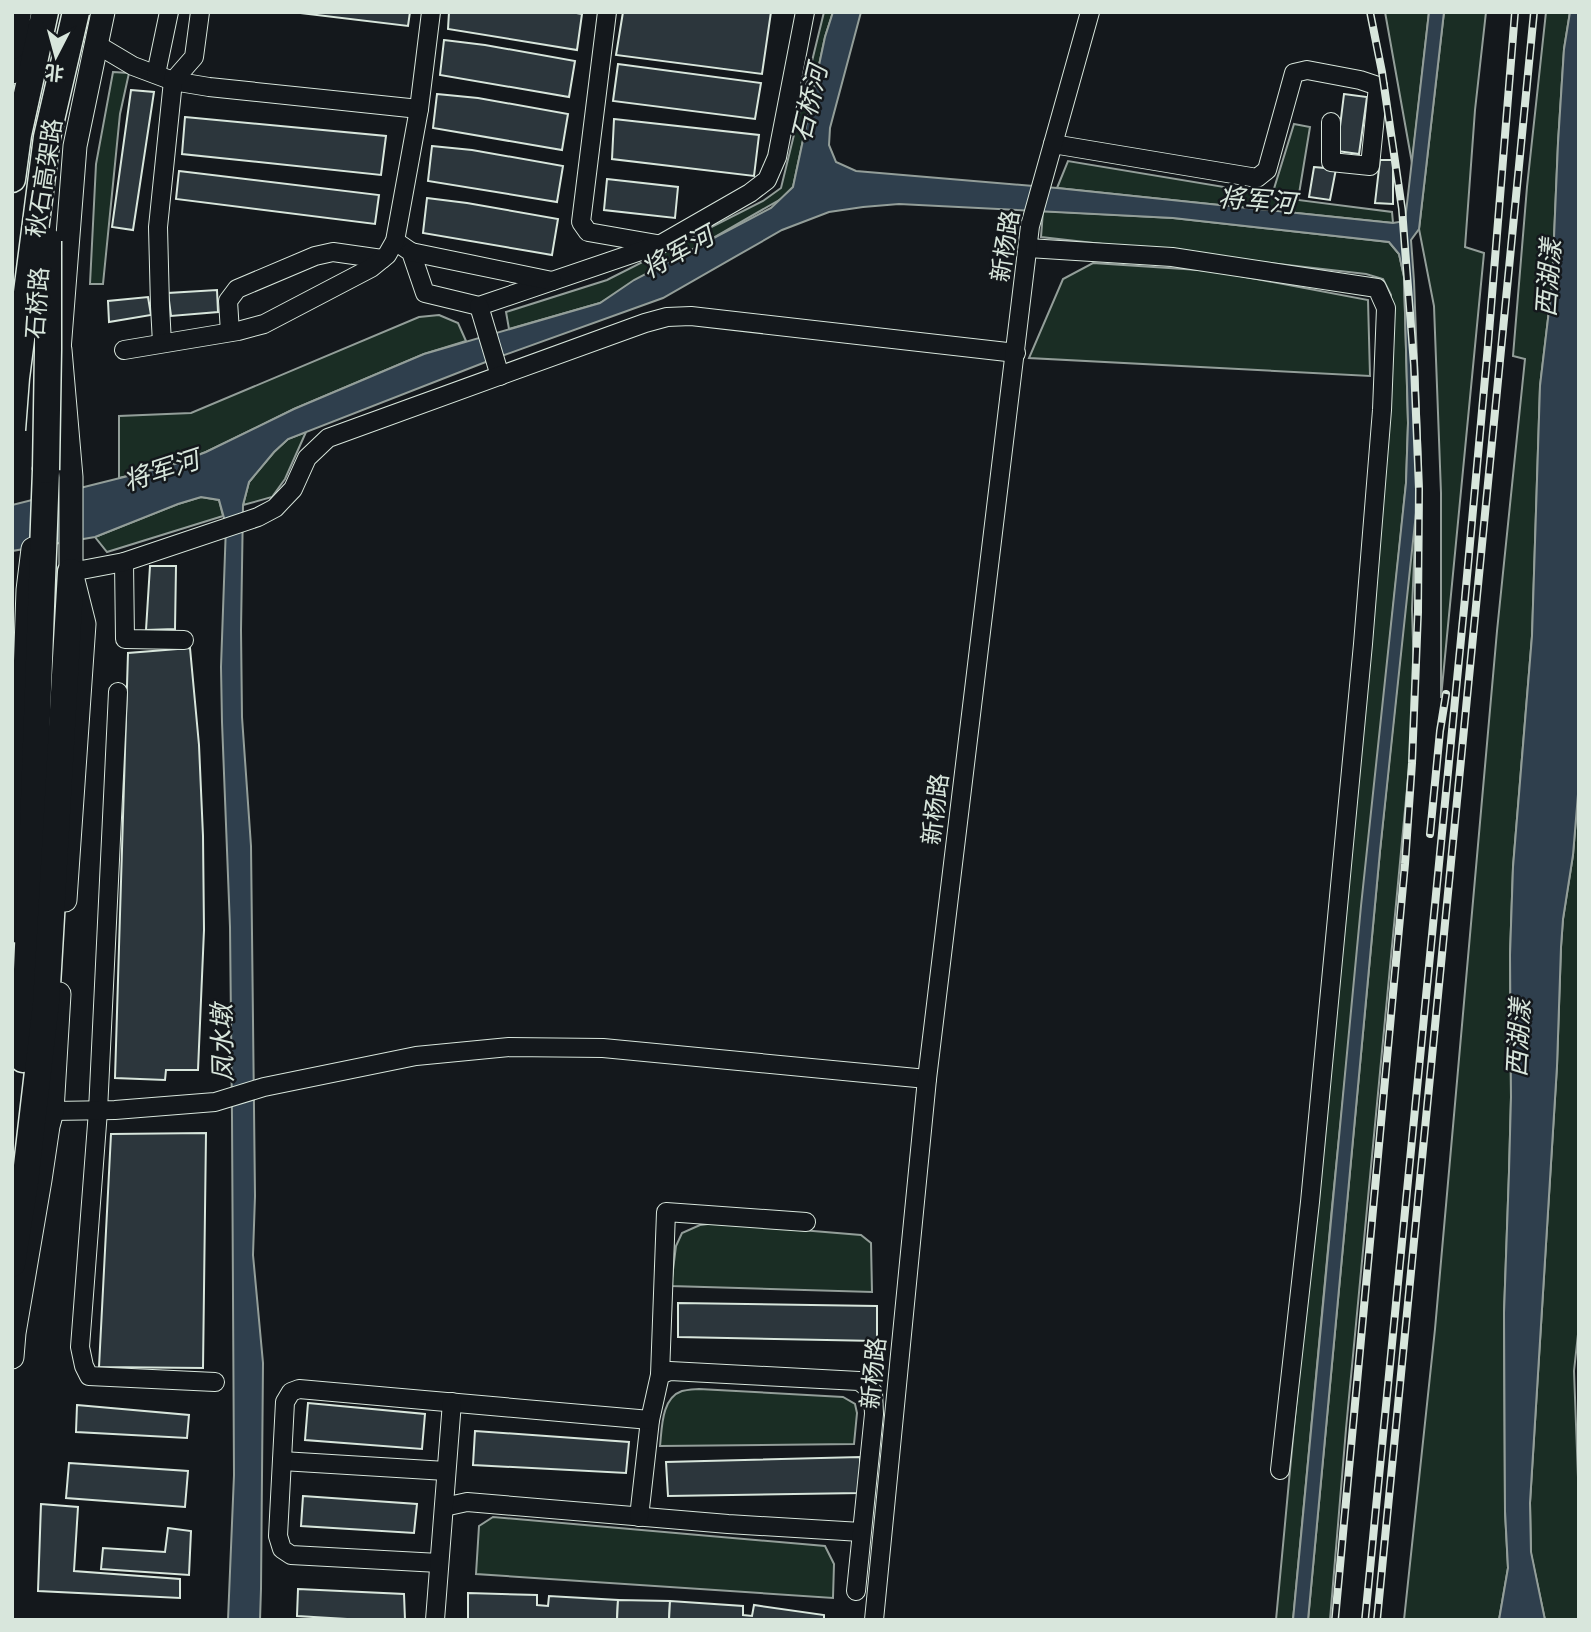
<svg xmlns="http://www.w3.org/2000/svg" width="1591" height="1632" viewBox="0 0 1591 1632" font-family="'PT Sans Narrow','Noto Sans SC',sans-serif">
	<rect width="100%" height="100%" fill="#14181c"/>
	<g fill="#1a2d24" stroke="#939e99" stroke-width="2">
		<path d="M824,12H833L825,37L793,187L781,199L600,303L509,329L506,312L607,280L763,201L781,188Z"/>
		<path d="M1385,12H1429L1412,163Z"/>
		<path d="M1444,12H1486L1475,110L1465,247L1484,253L1441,698V493L1434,306L1419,229Z"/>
		<path d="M1546,12H1570L1564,49L1558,143L1552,285L1540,386L1532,636L1513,867L1510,955L1511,1097L1509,1172L1504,1313L1505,1511L1508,1568L1499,1620H1404L1435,1329L1497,631L1525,359L1513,356L1527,187Z"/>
		<path d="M113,72L129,73L120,114L103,284H90L96,164Z"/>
		<path d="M1294,124L1310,127L1298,200L1392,212L1393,223L1057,188L1068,161L1272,195Z"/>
		<path d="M1043,211L1173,218L1389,242L1399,254L1404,276L1408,423L1406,483L1332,1207L1293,1620H1276L1390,401L1391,295L1383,279L1366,274L1041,237Z"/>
		<path d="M1093,263L1214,271L1368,300L1370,376L1029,358L1063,279Z"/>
		<path d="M439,315L458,323L466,341L424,354L294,409L206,452L172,465L119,478V416L191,413L419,317Z"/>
		<path d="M306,432L285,479L272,497L243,505L249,482L274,452L288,439Z"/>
		<path d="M1417,492L1412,609L1415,705L1346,1429L1330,1620H1308L1380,851Z"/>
		<path d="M201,497L219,500L223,516L107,552L95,537L178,504Z"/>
		<path d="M1579,782V1325L1574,1371L1579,1504V1620H1545L1531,1554L1530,1503L1557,1066L1561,947L1563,919L1573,855Z"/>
		<path d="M716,1223L861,1235L871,1243L872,1292L671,1286L676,1246L682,1233L700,1225Z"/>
		<path d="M699,1389L843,1397L855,1404L857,1413L854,1444L660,1446C662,1429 661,1398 682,1391C687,1390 694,1389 699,1389Z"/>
		<path d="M493,1517L825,1546L834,1564L833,1598L476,1574L479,1526Z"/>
	</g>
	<g fill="#2f3f4d" stroke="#939e99" stroke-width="2">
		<path d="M833,12H861L830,128L829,145L836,162L856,171L1057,188L1393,223L1405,221L1429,12H1444L1419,229L1411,240L1414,281L1421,466L1380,851L1308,1620H1293L1361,906L1406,483L1408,423L1404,277L1399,254L1389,242L1173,218L899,204L863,207L829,212L782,230L663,298L496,358L288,439L274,452L249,482L243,505L241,630L242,717L251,846L255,1196L253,1255L263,1363L261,1589L260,1620H228L234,1475L232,1117L230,927L222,722L221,667L226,525L219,500L201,497L178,504L95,537L12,551V505L172,465L206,452L294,409L424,354L600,303L634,280L771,208L793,187L825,37Z"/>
		<path d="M1570,12H1579V782L1573,855L1563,919L1561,947L1557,1066L1530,1503L1531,1552L1545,1620H1499L1508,1568L1505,1511L1504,1313L1509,1172L1511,1097L1510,955L1513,867L1532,636L1540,386L1552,285L1558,143L1564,49Z"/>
	</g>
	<g fill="#2c363c" stroke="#d8e6dc" stroke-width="2">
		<path d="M292,12H410L408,26Z"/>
		<path d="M449,12H571L582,14L577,50L448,29Z"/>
		<path d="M623,12H771L762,74L616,55Z"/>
		<path d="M444,40L485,45L575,61L569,97L440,75Z"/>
		<path d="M618,64L761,83L755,119L613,101Z"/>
		<path d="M131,90L154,92L133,230L112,227Z"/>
		<path d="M437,94L478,98L568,114L562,150L433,128Z"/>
		<path d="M1344,94L1367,97L1359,154L1337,151Z"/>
		<path d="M185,117L386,136L381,175L182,154Z"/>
		<path d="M614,119L759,135L754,176L612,159Z"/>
		<path d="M432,146L472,150L563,166L557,202L428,181Z"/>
		<path d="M1380,160H1393V204L1375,203Z"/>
		<path d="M1314,167L1336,169L1330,200L1309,197Z"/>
		<path d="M179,171L379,195L375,224L176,199Z"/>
		<path d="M607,179L678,187L675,218L604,210Z"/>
		<path d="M427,198L467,203L558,219L552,255L423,233Z"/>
		<path d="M217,290L218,312L171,316L168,293Z"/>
		<path d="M148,297L151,315L109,322L108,301Z"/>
		<path d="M150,566H176L175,629L146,630Z"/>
		<path d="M190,648L199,745L203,836L204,930L198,1070H166L165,1080L115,1078L128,653Z"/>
		<path d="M206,1133L203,1368L99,1367L111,1134Z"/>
		<path d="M678,1303L877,1306V1341L678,1337Z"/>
		<path d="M308,1403L425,1414L422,1449L305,1440Z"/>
		<path d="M77,1405L189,1415L187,1438L76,1432Z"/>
		<path d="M475,1431L629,1442L626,1473L473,1465Z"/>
		<path d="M860,1457V1493L668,1496L666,1462Z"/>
		<path d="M69,1463L188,1471L185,1507L66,1498Z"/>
		<path d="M303,1496L417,1504L414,1533L301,1526Z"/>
		<path d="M41,1504L78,1507L74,1571L180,1579V1598L38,1591Z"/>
		<path d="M168,1528L191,1531L189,1575L101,1569L103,1548L165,1552Z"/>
		<path d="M298,1589L404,1594L405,1620H364L297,1616Z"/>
		<path d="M468,1593L537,1595V1605L548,1606L549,1596L618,1600L617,1620H468Z"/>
		<path d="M618,1600L670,1601L669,1620H617Z"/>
		<path d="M670,1601L743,1606V1615L752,1616L754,1605L824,1615V1620H669Z"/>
	</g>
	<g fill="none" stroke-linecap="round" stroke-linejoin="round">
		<defs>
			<g id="minor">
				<path d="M607,12L581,222L588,232L657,244"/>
				<path d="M96,44L133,66L173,81L209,87L419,109"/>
				<path d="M156,74L169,12"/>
				<path d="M1053,144L1257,178L1267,170L1294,73L1307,70L1360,80L1378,86L1370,166L1331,162V122"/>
				<path d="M395,241L411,252L425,293L479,306L661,244L750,193L767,180L777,157L805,12"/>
				<path d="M1028,248L1172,257L1377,288L1386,308L1382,410L1363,644L1310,1202L1280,1470"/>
				<path d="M411,252L552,281"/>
				<path d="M479,306L500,376"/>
				<path d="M230,332L228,301L237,289L315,256L333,252L382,259"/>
				<path d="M162,343L160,306L158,227L173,81L194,57L200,12"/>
				<path d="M124,350L238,331L264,324L371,268L387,255L395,241L419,109L431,12"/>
				<path d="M124,562L125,639L184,640"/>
				<path d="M71,572L124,562L258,517L275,508L293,489L307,458L328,438L645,323L667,317L691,316L1016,353"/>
				<path d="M118,692L98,1111L80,1347L84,1366L89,1376L215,1382"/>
				<path d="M52,1111L115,1110L215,1102L264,1087L416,1056L509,1047L603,1048L927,1079"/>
				<path d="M660,1375L666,1212L806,1222"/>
				<path d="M282,1461L446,1471"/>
				<path d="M444,1507L467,1502L728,1524L861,1532"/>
				<path d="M639,1517L650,1420L660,1375L670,1371L859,1381L873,1392L874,1414L856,1591"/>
				<path d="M439,1563L291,1555L282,1549L278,1536L285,1402L291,1392L299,1389L650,1420"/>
				<path d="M435,1620L452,1402"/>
				<path d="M874,1620L927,1079L1030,226L1090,12"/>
			</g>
			<g id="major">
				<path d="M12,72L22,29"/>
				<path d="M60,350L71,477V572L84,624L65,900"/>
				<path d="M58,363L75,146L103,12"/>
				<path d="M16,931L28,590L33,549"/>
				<path d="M12,1357L14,1333L40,1180L48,1126L52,1111L59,994"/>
			</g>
			<g id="highway">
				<path d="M12,46L18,12"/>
				<path d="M12,179L18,135L45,12"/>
				<path d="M23,1059L31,880L46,470"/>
				<path d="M12,1264L25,1183L46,1003L71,572"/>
			</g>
		</defs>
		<use href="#minor" stroke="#d8e6dc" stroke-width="20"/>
		<use href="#major" stroke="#d8e6dc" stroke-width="25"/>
		<use href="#highway" stroke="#d8e6dc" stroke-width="29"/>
		<use href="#minor" stroke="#14181c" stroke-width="18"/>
		<use href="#major" stroke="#14181c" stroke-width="23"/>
		<use href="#highway" stroke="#14181c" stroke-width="26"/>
		<defs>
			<g id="rail">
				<path d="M1430,834L1440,731L1446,694"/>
				<path d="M1335,1620L1405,864L1412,763L1418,612L1419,489L1414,365L1402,209L1382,72L1370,12"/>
				<path d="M1365,1620L1465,598L1488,345L1515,12"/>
				<path d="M1377,1620L1534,12"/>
			</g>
		</defs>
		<use href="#rail" stroke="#d8e6dc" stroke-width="8"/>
		<use href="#rail" stroke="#14181c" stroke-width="5" stroke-dasharray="16" stroke-linecap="butt"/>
		<defs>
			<g id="highway-bridge">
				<path d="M12,430L16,378L47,137L76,12"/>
				<path d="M46,470L48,350V241"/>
			</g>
		</defs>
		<use href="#highway-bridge" stroke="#d8e6dc" stroke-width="29" stroke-linecap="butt"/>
		<use href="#highway-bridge" stroke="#14181c" stroke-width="26"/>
	</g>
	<g text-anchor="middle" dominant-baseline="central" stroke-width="5" stroke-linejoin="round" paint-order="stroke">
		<g font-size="24" fill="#d8e6dc" stroke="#14181c">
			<text transform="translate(44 178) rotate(-81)">秋石高架路</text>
			<text transform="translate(1005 246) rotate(-81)">新杨路</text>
			<text transform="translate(37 303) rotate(-86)">石桥路</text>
			<text transform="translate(935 809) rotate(-83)">新杨路</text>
			<text transform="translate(873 1373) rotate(-84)">新杨路</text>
		</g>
		<g font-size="26" font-style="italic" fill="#d8e6dc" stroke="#14181c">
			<text transform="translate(809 103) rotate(-77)">石桥河</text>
			<text transform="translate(1257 200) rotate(5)">将军河</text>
			<text transform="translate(677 252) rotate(-29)">将军河</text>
			<text transform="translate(1548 278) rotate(-86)">西湖漾</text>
			<text transform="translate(161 470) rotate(-18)">将军河</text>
			<text transform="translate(1518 1038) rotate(-87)">西湖漾</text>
			<text transform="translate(222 1043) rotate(-91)">凤水墩</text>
		</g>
	</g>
	<rect width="1591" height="1632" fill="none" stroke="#d8e6dc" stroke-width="28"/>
	<g transform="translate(56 56) rotate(186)" stroke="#14181c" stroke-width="5" paint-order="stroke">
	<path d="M0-5L12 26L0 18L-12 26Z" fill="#d8e6dc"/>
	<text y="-10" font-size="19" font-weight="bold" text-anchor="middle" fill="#d8e6dc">北</text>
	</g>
</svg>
